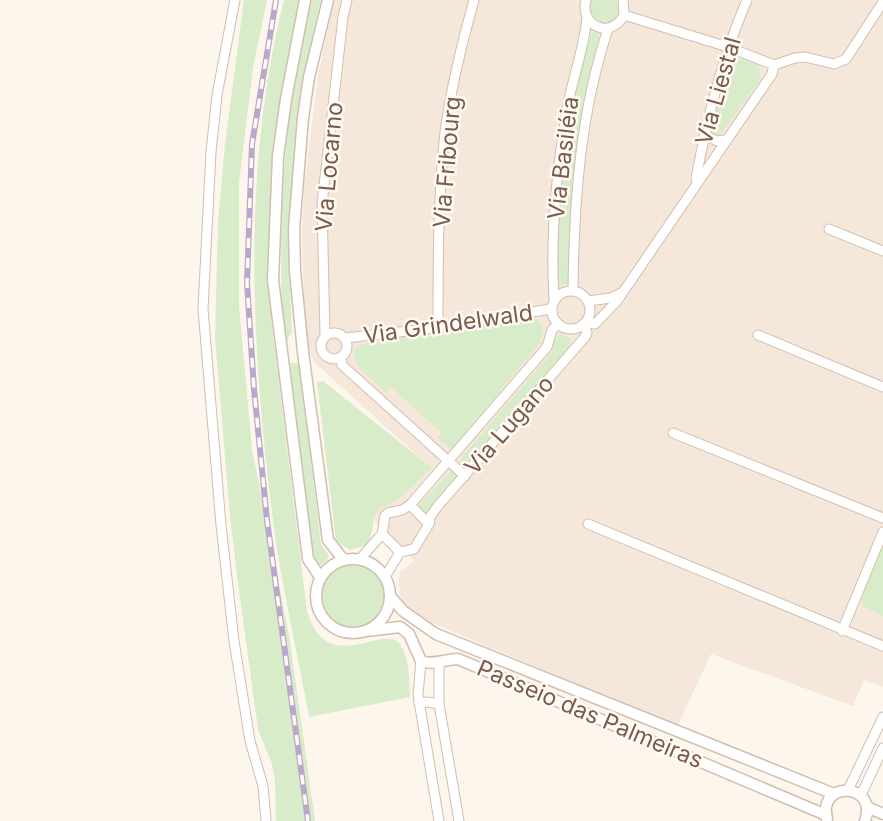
<svg xmlns="http://www.w3.org/2000/svg" width="883" height="821" viewBox="0 0 883 821" font-family="Inter,sans-serif">
	<rect width="100%" height="100%" fill="#fdf6ec"/>
	<path fill="#f5e8da" d="M334,0H883V687L864,680L853,706L711,654L677,727L409,613L400,596L399,580L400,572L414,561L375,521V515L381,508L398,500L431,468L314,362L305,338L302,232L304,187L318,76Z"/>
	<g fill="#d8ecc9">
		<path d="M244,0H267L253,68L239,183V305L252,449L289,635L315,821H276L275,781L272,764L258,729L237,576L230,516L215,337L218,222L225,144Z"/>
		<path d="M284,0H301L275,150L270,212V271L272,327L307,611C327,678 382,624 399,643C410,656 409,681 410,697L309,717C297,649 280,581 272,513C251,344 242,167 284,0Z"/>
		<path d="M311,0H321C293,111 286,218 292,332L287,340L283,338C278,225 282,111 311,0Z"/>
		<path d="M590,0H616C625,21 607,29 590,18L588,3Z"/>
		<path d="M595,31L599,32V36C581,118 571,200 569,284L557,285C556,212 564,141 580,70C583,58 584,38 595,31Z"/>
		<path d="M742,58L751,60L759,66L760,80L719,137L713,135L710,130L727,70L732,63Z"/>
		<path d="M531,316C544,321 544,332 540,343L454,447L449,448L438,438L442,433L391,387L386,392C374,381 351,367 354,350L363,344Z"/>
		<path d="M561,333L570,338L571,343L569,347L466,467L462,468L460,461L463,456L552,352L555,338Z"/>
		<path d="M290,363H299L321,544L329,556L328,559L321,565L317,564L311,545Z"/>
		<path d="M323,381L432,468L398,500L381,508L375,515L370,540L364,546L350,550L336,541L317,382Z"/>
		<path d="M453,469L458,476L428,512L423,513L419,510V505Z"/>
		<path d="M883,545V616L864,607L861,600Z"/>
		<circle cx="353" cy="596" r="33"/>
	</g>
	<g fill="none" stroke-linecap="round" stroke-linejoin="round">
		<defs>
			<g id="minor">
				<path d="M235,0L217,95L211,152L203,309L221,525L234,641L250,741L263,786L266,821"/>
				<path d="M586,0C579,26 611,40 624,15L623,0"/>
				<path d="M624,15L728,47L774,65"/>
				<path d="M704,135L717,141L726,140"/>
				<path d="M696,179C707,117 722,58 747,0"/>
				<path d="M829,229L883,251"/>
				<path d="M573,290C574,202 580,113 608,29"/>
				<circle cx="571" cy="310" r="19"/>
				<path d="M554,299C550,235 557,166 568,103C574,75 584,47 587,18"/>
				<path d="M588,301L611,298L621,293"/>
				<path d="M586,322L595,324L617,301L772,74L774,65L795,58L805,57L834,64L846,59L883,2"/>
				<path d="M438,327C438,262 438,196 445,132C451,88 462,43 474,0"/>
				<circle cx="334" cy="346" r="13"/>
				<path d="M325,335L322,204L343,17L347,0"/>
				<path d="M758,335L883,387"/>
				<path d="M345,338L426,329L551,309"/>
				<path d="M341,358L342,365L465,476"/>
				<path d="M673,433L883,518"/>
				<path d="M410,505L547,347L552,330L558,324"/>
				<path d="M429,524L430,517L437,507L585,337L587,333L584,324"/>
				<path d="M588,524L883,646"/>
				<path d="M360,559L382,534"/>
				<path d="M385,577L400,552L414,549L429,524L410,505L402,510L388,513L385,516L382,534L400,552"/>
				<path d="M842,631L883,532"/>
				<path d="M421,661L418,695L439,821"/>
				<path d="M439,662V704L459,821"/>
				<path d="M419,703L427,702L439,704"/>
				<path d="M848,790L883,717"/>
				<path d="M861,795L883,748"/>
			</g>
			<g id="tertiary">
				<path d="M305,0L286,99L278,156L273,280L308,559L320,577"/>
				<path d="M328,0L309,77L303,118L294,229L295,271L303,352L328,540L343,559"/>
				<circle cx="353" cy="596" r="37"/>
				<path d="M390,596L403,611L436,634L834,794"/>
				<path d="M366,631L400,627L409,634L421,661C433,666 445,659 458,659L826,815"/>
				<path d="M867,807L883,814"/>
				<path d="M827,819C817,779 879,783 865,821"/>
			</g>
		</defs>
		<use href="#minor" stroke="#d1beb0" stroke-width="11"/>
		<use href="#tertiary" stroke="#d1beb0" stroke-width="13"/>
		<use href="#minor" stroke="#fff" stroke-width="9"/>
		<use href="#tertiary" stroke="#fff" stroke-width="10"/>
		<defs>
			<path id="rail" d="M276,0L252,144L247,283L254,389L267,520L308,821"/>
		</defs>
		<use href="#rail" stroke="#b9a8c9" stroke-width="6"/>
		<use href="#rail" stroke="#fffaf3" stroke-width="3.5" stroke-dasharray="10" stroke-linecap="butt"/>
	</g>
	<g text-anchor="middle" dominant-baseline="central" stroke-width="5" stroke-linejoin="round" paint-order="stroke">
		<g font-size="23" fill="#7a5c4d" stroke="#fffaf3">
			<text transform="translate(718 91) rotate(-74)">Via Liestal</text>
			<text transform="translate(563 158) rotate(-83)">Via Basiléia</text>
			<text transform="translate(447 162) rotate(-85)">Via Fribourg</text>
			<text transform="translate(329 167) rotate(-85)">Via Locarno</text>
			<text transform="translate(448 324) rotate(-8)">Via Grindelwald</text>
			<text transform="translate(509 425) rotate(-49)">Via Lugano</text>
			<text transform="translate(590 714) rotate(23)">Passeio das Palmeiras</text>
		</g>
	</g>
</svg>
